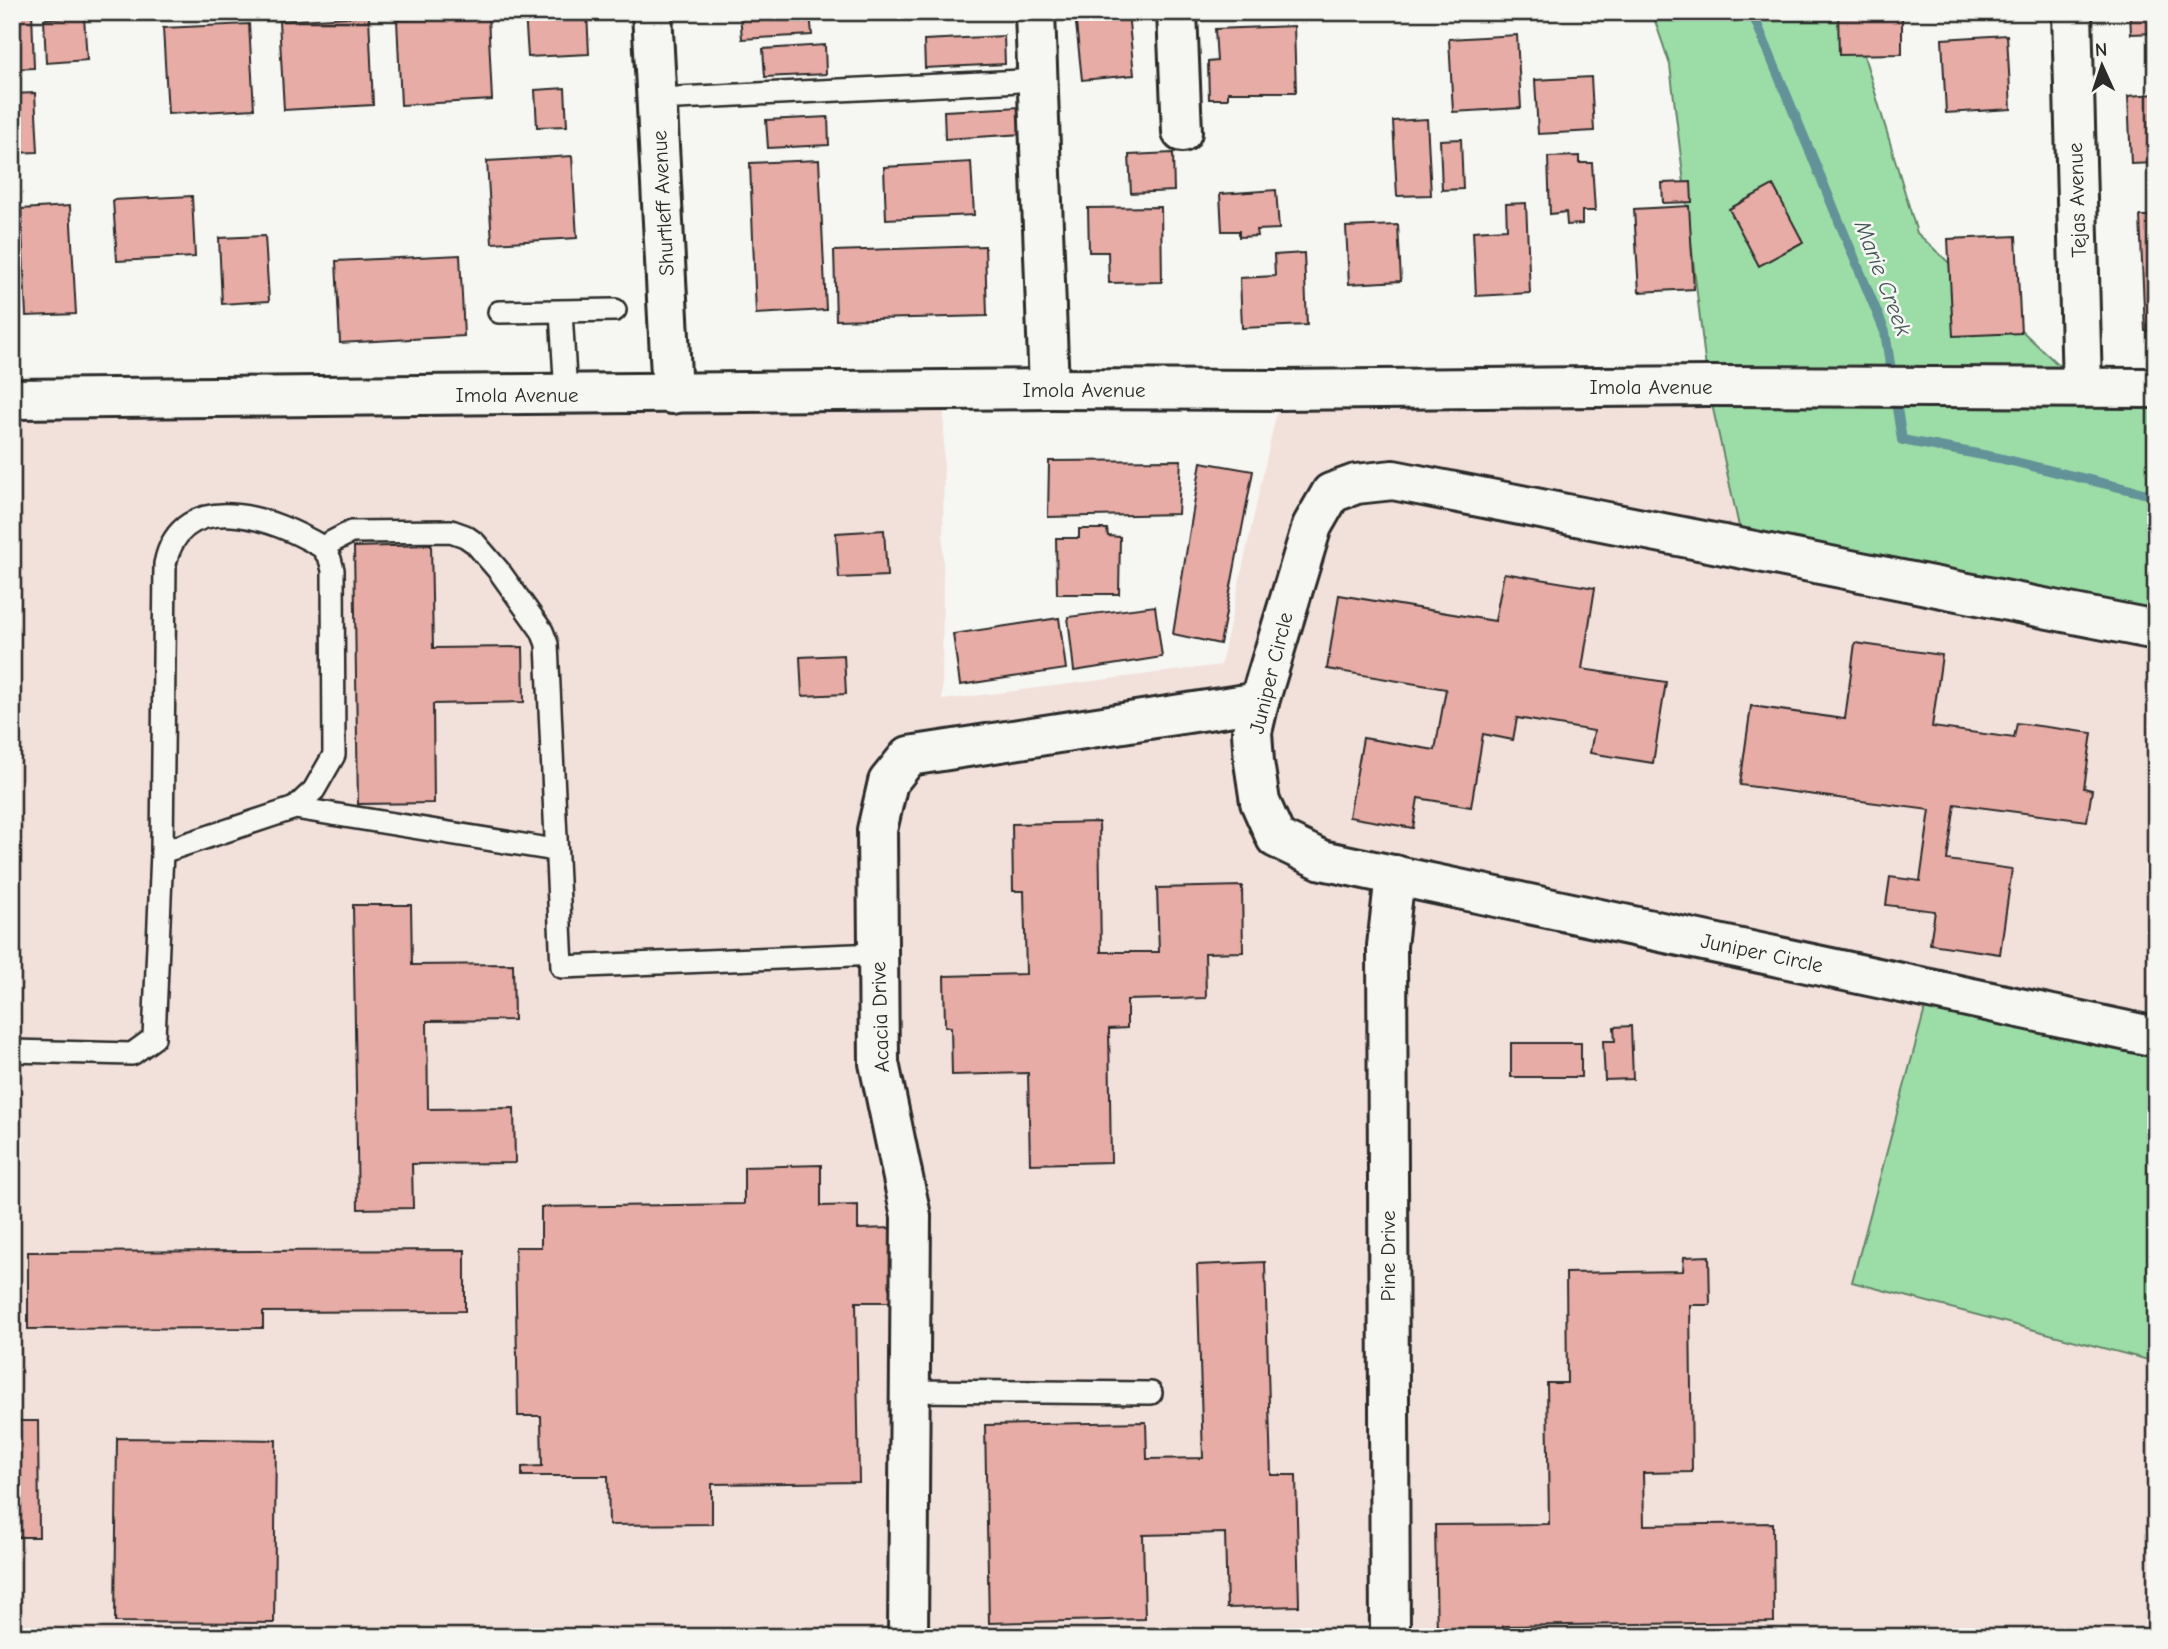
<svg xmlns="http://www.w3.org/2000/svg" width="2168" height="1649" viewBox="0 0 2168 1649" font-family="'Comic Neue',sans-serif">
	<rect width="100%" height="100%" fill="#f6f6f2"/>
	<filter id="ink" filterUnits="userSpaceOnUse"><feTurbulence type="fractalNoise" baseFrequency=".0143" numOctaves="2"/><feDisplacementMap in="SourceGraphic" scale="14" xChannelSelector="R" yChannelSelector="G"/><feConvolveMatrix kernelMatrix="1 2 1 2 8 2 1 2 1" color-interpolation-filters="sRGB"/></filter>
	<g filter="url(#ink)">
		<path fill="#f2e0db" d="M2156,388V1637H12V399L672,394L944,410L942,700L1221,665L1277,411L1485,402Z"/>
		<g fill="#9cdda7" stroke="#648469" stroke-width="2">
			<path d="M1652,12H1851L1917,233L2082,387L2156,388V630L1744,549L1708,386L1670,65Z"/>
			<path d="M1926,1005L2156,1055V1362L1852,1282Z"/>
		</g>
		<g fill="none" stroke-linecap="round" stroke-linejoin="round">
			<path stroke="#639398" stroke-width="10" d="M1752,12L1885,332L1902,440L1999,458L2156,496"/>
		</g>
		<g fill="#e7aca5" stroke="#2b2b2b" stroke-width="2">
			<path d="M12,12H32L34,68L12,69Z"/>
			<path d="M525,12H587L589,54L528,57Z"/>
			<path d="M740,12H810L812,35L742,39Z"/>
			<path d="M988,12H1016L1017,17L988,18Z"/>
			<path d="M1089,12H1128L1134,75L1082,80L1075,14Z"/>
			<path d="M1838,12H1902V54L1839,55Z"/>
			<path d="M2130,12H2156V33L2131,34Z"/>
			<path d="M488,15L492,100L401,105L397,20Z"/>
			<path d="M369,16L373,105L284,110L279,21Z"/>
			<path d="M84,17L87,60L46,63L44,19Z"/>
			<path d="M249,24L254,109L168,114L163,28Z"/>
			<path d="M1294,26L1296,92H1228V99H1209L1208,62L1217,61L1215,29Z"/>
			<path d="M1517,35L1521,108L1453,112L1449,39Z"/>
			<path d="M2007,35L2011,109L1946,113L1942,39Z"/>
			<path d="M1004,36L1005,64L925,68L924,40Z"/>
			<path d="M825,45L826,74L765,77L763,49Z"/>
			<path d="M1591,77L1594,131L1538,134L1535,80Z"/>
			<path d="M565,88L567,126L537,127L535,90Z"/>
			<path d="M35,93L38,152L12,153V94Z"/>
			<path d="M2156,94V163L2131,164L2128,96Z"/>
			<path d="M1021,107L1023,134L945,139L944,111Z"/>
			<path d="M828,117L829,145L768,148L766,120Z"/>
			<path d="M1427,119L1431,195L1397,196L1393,121Z"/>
			<path d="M1461,139L1463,189L1442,190L1440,140Z"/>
			<path d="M1173,153L1174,191L1131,193L1129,155Z"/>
			<path d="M572,156L577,238L492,243L487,161Z"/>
			<path d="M1579,156V163H1592L1595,211H1582V224L1567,225L1566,212L1550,214L1548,157Z"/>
			<path d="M819,160L826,310L756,314L750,163Z"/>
			<path d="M971,162L974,215L886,219L884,167Z"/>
			<path d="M1691,182L1692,202L1663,203L1662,183Z"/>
			<path d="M1773,185L1803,242L1759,266L1729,209Z"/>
			<path d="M1276,190L1279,229L1256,230L1257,236L1239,237V231H1222L1220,194Z"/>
			<path d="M192,196L195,257L117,261L113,200Z"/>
			<path d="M1526,203L1530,293L1476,296L1473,231L1507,229L1506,204Z"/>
			<path d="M70,206L76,314L26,316L21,209Z"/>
			<path d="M1689,206L1694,289L1639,292L1634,209Z"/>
			<path d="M1161,207L1162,282L1109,283L1108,252H1089L1088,208Z"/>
			<path d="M2140,216H2156V330L2145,331Z"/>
			<path d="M1398,225L1401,281L1349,284L1346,227Z"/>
			<path d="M265,236L269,301L222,304L219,238Z"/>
			<path d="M2016,236L2021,333L1953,336L1948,239Z"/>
			<path d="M985,246L987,316L836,320L834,251Z"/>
			<path d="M1304,253L1307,325L1242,328L1240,278L1275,276L1274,255Z"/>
			<path d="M460,255L464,336L340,343L336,261Z"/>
			<path d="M1181,460L1178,514L1048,517L1049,461Z"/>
			<path d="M1201,462L1253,471L1220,644L1173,634Z"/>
			<path d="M1079,529H1107L1108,536L1120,537L1119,594H1057L1056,538H1079Z"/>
			<path d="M884,530L887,576L839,578L836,533Z"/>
			<path d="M431,545L433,648L523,647L524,702L433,704L434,803L358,804L354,547Z"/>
			<path d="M1504,573L1595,588L1582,669L1666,682L1653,763L1590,753L1594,731L1517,718L1513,740L1483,734L1471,807L1418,798L1413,828L1349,817L1363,738L1435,750L1446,689L1327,669L1339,595L1495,621Z"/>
			<path d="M1155,606L1162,657L1074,671L1068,617Z"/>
			<path d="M1059,618L1066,669L960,685L953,634Z"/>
			<path d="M1855,643L1942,655L1932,727L2014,738L2017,723L2092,733L2084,788L2092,790L2087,821L1955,804L1947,860L2012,869L2000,954L1930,944L1935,911L1886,905L1890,877L1920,881L1930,810L1740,785L1751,706L1845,719Z"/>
			<path d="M844,655L846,694L802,696L800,657Z"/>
			<path d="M1099,822L1101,952H1159L1157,888L1242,886L1243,952L1205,953L1206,998L1127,1000V1028L1109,1029L1111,1162L1030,1164L1028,1073L952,1075L951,1027L945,1026L944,976L1026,974L1024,891H1013L1012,824Z"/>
			<path d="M353,905H411L412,965L513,964L514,1020L427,1021L428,1109L514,1108L515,1163L412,1164L413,1208L358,1209Z"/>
			<path d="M1631,1026L1633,1079L1605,1080L1603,1041H1615L1614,1027Z"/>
			<rect x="1511" y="1043" width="70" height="34"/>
			<path d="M821,1165V1206L858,1205V1229L893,1228L894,1302H856L859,1482L712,1484V1524L609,1525L608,1476H522V1467L542,1466L541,1416H518L515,1247H541V1207L744,1204V1167Z"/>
			<path d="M465,1250V1311L263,1312V1328L28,1329V1252Z"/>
			<path d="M1709,1256L1710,1305H1690L1692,1472L1643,1473L1644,1525L1773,1523L1774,1622L1503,1626V1637H1437L1435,1525L1549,1524L1547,1383H1567L1566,1273L1683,1271L1684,1257Z"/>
			<path d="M1265,1262L1271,1475H1296L1299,1606L1227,1608L1225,1533L1143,1535L1145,1619L989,1623L985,1425L1146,1422L1147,1459L1203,1458L1197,1265Z"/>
			<path d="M12,1421H38L39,1537H12Z"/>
			<path d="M117,1438L276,1440L274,1623L115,1622Z"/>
		</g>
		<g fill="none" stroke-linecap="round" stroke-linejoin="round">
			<defs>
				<g id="service">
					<path d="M658,99L1039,80"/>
					<path d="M499,312L615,310"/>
					<path d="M561,312L566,395"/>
					<path d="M295,808L314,790L334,755L333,570L330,559L322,547"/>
					<path d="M162,852L165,564C181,485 275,518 322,547L351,532L451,531L465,536L475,543L499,571L542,631L547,644L562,967L878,954"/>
					<path d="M12,1051L132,1054L154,1038L162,852L295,808L555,850"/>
					<path d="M910,1391L1151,1393"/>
				</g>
				<g id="minor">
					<path d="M1035,12L1049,389"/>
					<path d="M1177,12L1182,132"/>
					<path d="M2072,12L2082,387"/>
					<path d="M2156,630L1393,480L1356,484L1331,493L1312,526L1259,702L1252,732L1254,762L1260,802L1276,838L1322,860L2156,1037"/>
					<path d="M908,1637L911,1216L879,1063L877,830L888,782L909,756L1259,702"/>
					<path d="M1390,1637L1387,946L1395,875"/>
				</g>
				<g id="tertiary">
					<path d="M652,12L672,394"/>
					<path d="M12,399L1049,389L1278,390L1708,386L2156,388"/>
				</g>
			</defs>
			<use href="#service" stroke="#2b2b2b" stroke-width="26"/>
			<use href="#minor" stroke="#2b2b2b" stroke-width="44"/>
			<use href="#tertiary" stroke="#2b2b2b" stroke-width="44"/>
			<use href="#service" stroke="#f6f6f2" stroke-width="21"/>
			<use href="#minor" stroke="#f6f6f2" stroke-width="38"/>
			<use href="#tertiary" stroke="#f6f6f2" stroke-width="38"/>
		</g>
	</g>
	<g text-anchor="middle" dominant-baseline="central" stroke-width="5" stroke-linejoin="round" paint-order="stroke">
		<g font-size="21" fill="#2b2b2b" stroke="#f6f6f2">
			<text transform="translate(2077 200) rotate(-92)">Tejas Avenue</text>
			<text transform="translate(663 203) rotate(-93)">Shurtleff Avenue</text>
			<text x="1651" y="387">Imola Avenue</text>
			<text x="1084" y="390">Imola Avenue</text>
			<text x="517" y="395">Imola Avenue</text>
			<text transform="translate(1271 673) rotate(-76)">Juniper Circle</text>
			<text transform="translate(1762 953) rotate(12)">Juniper Circle</text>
			<text transform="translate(880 1017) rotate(-92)">Acacia Drive</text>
			<text transform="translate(1388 1256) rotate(-90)">Pine Drive</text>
		</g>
		<g font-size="23" font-style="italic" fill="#425658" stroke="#f6f6f2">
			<text transform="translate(1883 278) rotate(69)">Marie Creek</text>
		</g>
	</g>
	<rect width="2168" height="1649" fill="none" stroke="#f6f6f2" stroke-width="42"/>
	<rect x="21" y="21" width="2126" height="1607" fill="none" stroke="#2b2b2b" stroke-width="2.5" filter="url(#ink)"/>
	<g transform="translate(2102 66) rotate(357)" stroke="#f6f6f2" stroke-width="5" paint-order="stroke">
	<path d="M0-5L12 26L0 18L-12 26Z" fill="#2b2b2b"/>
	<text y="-10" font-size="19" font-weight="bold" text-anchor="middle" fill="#2b2b2b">N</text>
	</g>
</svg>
